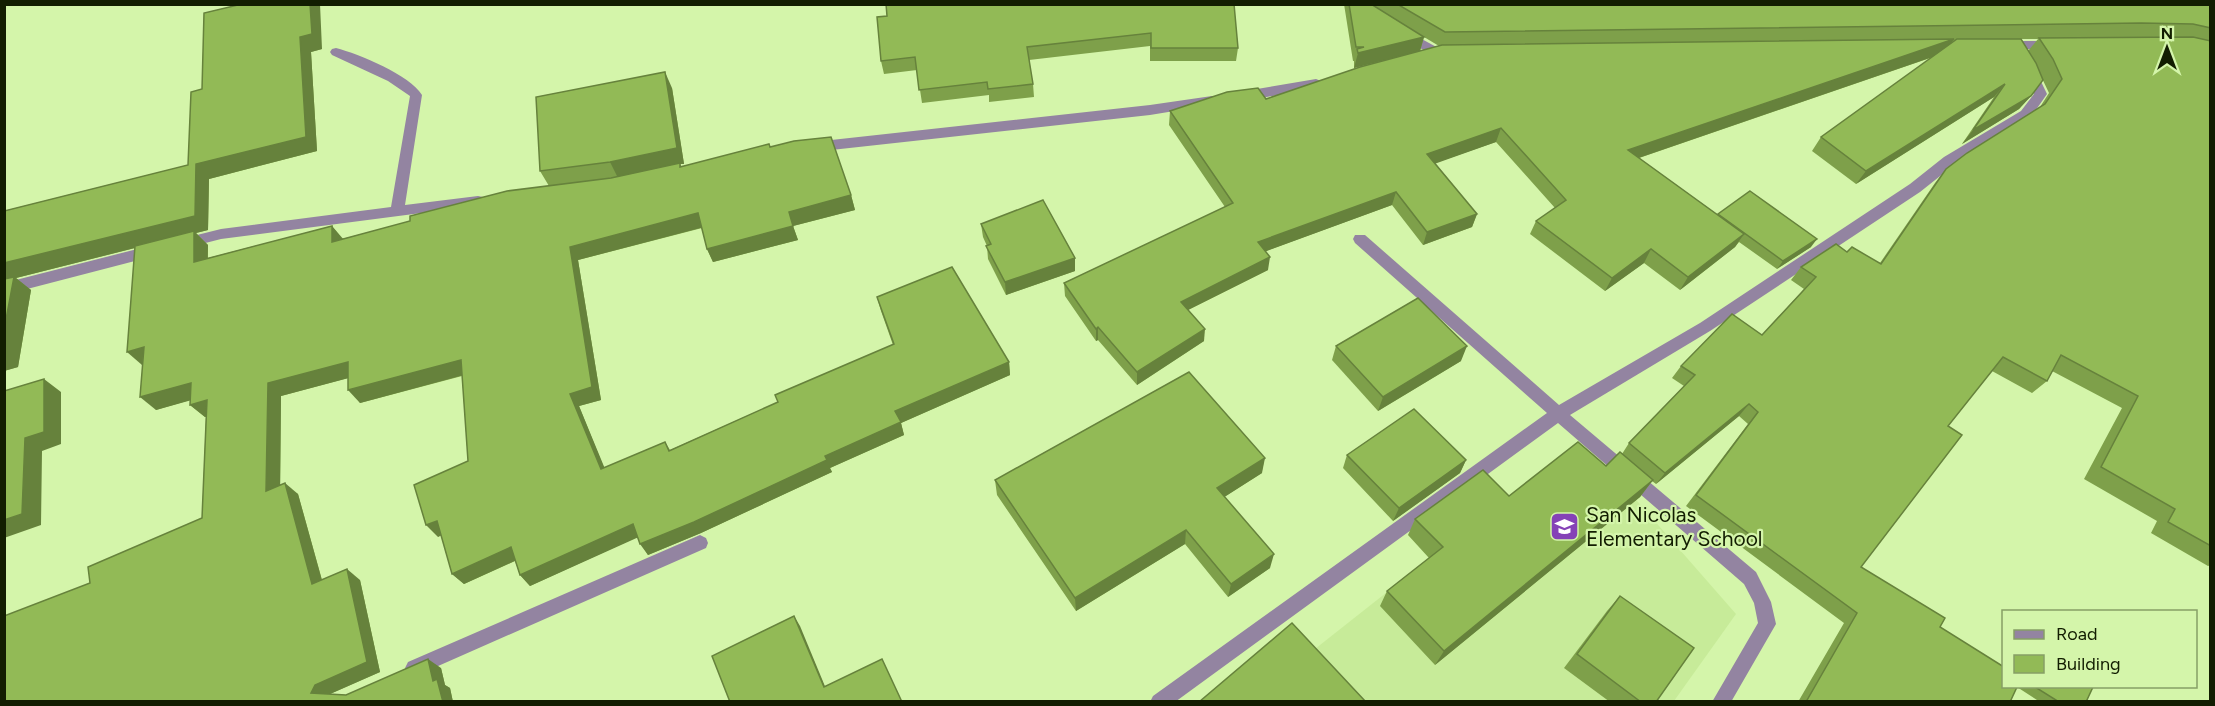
<svg xmlns="http://www.w3.org/2000/svg" width="2215" height="706" viewBox="0 0 2215 706" font-family="Figtree,sans-serif">
	<rect width="100%" height="100%" fill="#d4f5aa"/>
	<path fill="#c7eb99" d="M1582,438L1736,614L1674,701L1248,702Z"/>
	<g fill="none" stroke-linecap="round" stroke-linejoin="round">
		<g fill="#9384a1" fill-rule="evenodd">
			<path d="M1405,30L1442,50L1444,53L1442,56H1434L1401,37L1399,34Z"/>
			<path d="M2005,41H2053L2059,45L2053,49H2005L1999,45Z"/>
			<path d="M336,48C359,54 410,75 422,95L405,205L478,196L483,197L485,201L483,205L221,239L182,249L177,248L175,244L177,240L221,229L391,207L410,96L388,81L332,55L330,52L332,49Z"/>
			<path d="M2030,66L2034,67L2047,94L2031,117L1954,165L1920,192L1710,331L1570,415L1756,572L1771,602L1776,624L1731,702H1712L1758,623L1754,603L1744,584L1558,423L1175,702H1150L1153,696L1547,413L1355,243L1353,239L1355,235H1365L1559,405L1700,323L1910,184L1944,157L2021,111L2034,94L2024,70Z"/>
			<path d="M1316,79L1321,81L1322,84L1321,87L1245,101L1239,96L1245,91Z"/>
			<path d="M1212,96L1218,101L1217,104L1150,115L813,152L806,147L813,142L1150,105Z"/>
			<path d="M153,245L158,247L160,251L158,255L4,295V283Z"/>
			<path d="M700,535L706,538L708,543L706,548L420,674L414,677L408,674L405,668L408,662Z"/>
		</g>
	</g>
	<g fill="#7ea04a" fill-rule="evenodd">
		<path d="M1234,4L1238,48L1236,61H1150V46L1029,60L1033,84L1034,97L989,102V95L922,103L917,70L884,74L881,61Z"/>
		<path d="M1344,4H2211V565L2208,566L2151,533L2157,521L2084,479L2122,408L2052,371L2047,381L2032,393L1992,371L1948,426L1861,567L1940,627L2004,687H2093L2086,702H2040L2017,687L2010,702H1798L1844,623L1686,506L1748,424L1739,416L1656,484L1652,481L1640,497L1435,665L1380,606L1387,591L1429,558L1408,535L1415,519L1509,496L1606,466L1622,454L1629,443L1684,386L1672,378L1681,366L1762,335L1804,289L1791,280L1801,267L1847,252L1880,263L1935,183L1946,169L2040,107L2049,93L2039,72L2031,96L2019,109L1962,144L1994,97L1856,184L1812,151L1821,137L1933,57L1639,158L1718,215V214L1811,247L1777,269L1739,242L1735,247L1680,290L1644,263L1605,291L1530,234L1536,221L1555,208L1496,142L1435,163L1477,214L1472,227L1423,245L1392,205L1266,251L1268,270L1188,310L1204,341L1137,385L1098,340L1096,341L1065,296L1064,283L1225,207L1169,125L1170,111L1266,99L1410,54L1354,68V61H1353ZM1424,37L1439,46L1420,51ZM2021,39H2038L2028,51Z"/>
		<path d="M204,13L322,49L311,52L317,151L209,179L208,230L196,233L208,245V258L332,226L342,239L549,186L540,171L672,88L684,164H680L681,167L770,147L851,195L855,210L793,226L798,240L713,262L707,249L702,228L578,260L601,400L579,406L604,468L665,442L670,450L778,402L893,345L881,311L877,297L1009,362L1010,375L901,423L904,435L830,468L832,472L701,533L648,555L637,537L530,586L520,575L515,561L464,584L452,574L441,535L438,537L468,461L462,376L360,403L348,378L281,396L280,485L298,494L322,580H360L380,672L330,694L346,695L441,668L445,685L450,688L453,702H4L90,583L202,518L206,417H205L190,405V400L156,410L142,365L135,248L16,278L31,290L18,367L4,371V211L188,165L202,89Z"/>
		<path d="M981,224L1075,271L1006,295L988,259L987,246L983,237Z"/>
		<path d="M1336,346L1461,361L1378,411L1332,360Z"/>
		<path d="M1347,455L1466,460L1460,473L1393,521L1343,468Z"/>
		<path d="M1262,473L1224,497L1270,568L1228,597L1185,544L1076,611L997,495L995,480Z"/>
		<path d="M1620,596L1656,702H1610L1564,668L1607,611Z"/>
	</g>
	<g fill="#66823c">
		<path d="M310,4H320L322,49L311,52L317,151L209,179L208,230L196,233L208,245L207,275L194,262V233L16,278L31,290L18,367L4,371V263L196,164L300,37Z"/>
		<path d="M1424,37L1420,51L1354,68L1358,53Z"/>
		<path d="M1954,39L1944,53L1621,164L1628,150Z"/>
		<path d="M665,72L672,88L684,164H680L686,178H618L610,162Z"/>
		<path d="M2005,84L1994,97L1856,184L1866,171Z"/>
		<path d="M2031,96L2019,109L1962,144L1973,130Z"/>
		<path d="M1501,128L1496,142L1423,168L1427,154Z"/>
		<path d="M1396,192L1392,205L1256,255L1258,242Z"/>
		<path d="M851,195L855,210L793,226L798,240L713,262L707,249L789,212Z"/>
		<path d="M698,213L704,227L578,260L601,400L579,406L610,481L601,469L570,394V247Z"/>
		<path d="M1477,214L1472,227L1423,245L1427,232Z"/>
		<path d="M332,226L344,240L332,242Z"/>
		<path d="M1744,234L1735,247L1680,290L1688,277Z"/>
		<path d="M1817,239L1811,247L1777,269L1783,261Z"/>
		<path d="M1651,249L1644,263L1605,291L1612,278Z"/>
		<path d="M1270,257L1268,270L1180,314L1181,302Z"/>
		<path d="M1075,258V271L1006,295L1005,282Z"/>
		<path d="M1098,327V340L1096,341V329Z"/>
		<path d="M1205,329L1204,341L1137,385V372Z"/>
		<path d="M1467,346L1461,361L1378,411L1383,397Z"/>
		<path d="M144,347L142,365L127,352Z"/>
		<path d="M461,360L471,373L360,403L348,390Z"/>
		<path d="M348,362L360,375L281,396L280,503L266,491L268,383Z"/>
		<path d="M1009,362L1010,375L901,423L904,435L830,468L832,472L701,533L648,555L640,544L825,456L895,411Z"/>
		<path d="M44,379L61,392V444L42,451L41,525L4,538V520L25,438Z"/>
		<path d="M191,383L206,396L156,410L140,397Z"/>
		<path d="M207,400L222,413L205,417L190,405Z"/>
		<path d="M1749,404L1739,416L1656,484L1665,473Z"/>
		<path d="M1265,458L1262,473L1215,503L1217,488Z"/>
		<path d="M1466,460L1460,473L1393,521L1399,508Z"/>
		<path d="M1653,480L1640,497L1435,665L1444,651Z"/>
		<path d="M285,483L298,494L326,595L312,584Z"/>
		<path d="M437,521L448,532L438,537L426,525Z"/>
		<path d="M633,524L641,536L530,586L520,575Z"/>
		<path d="M1186,530L1185,544L1076,611L1075,598Z"/>
		<path d="M511,547L521,558L464,584L452,574Z"/>
		<path d="M1274,554L1270,568L1228,597L1231,584Z"/>
		<path d="M347,569L360,580L380,672L330,694L311,693Z"/>
		<path d="M794,616L800,626L829,696L824,687Z"/>
		<path d="M428,659L441,668L445,685L450,688L453,702H443L433,681Z"/>
	</g>
	<g fill="#92ba56" stroke="#66823c" stroke-width="1.5">
		<path d="M242,4H310L312,34L300,37L306,137L196,164L195,216L4,263V211L188,165L191,92L202,89L204,13Z"/>
		<path d="M886,4H1234L1238,48H1151V33L1027,47L1033,84L988,89L987,82L919,90L915,57L881,61L877,17L887,16Z"/>
		<path d="M1349,4H1371L1424,37L1358,53L1357,49L1364,47H1356Z"/>
		<path d="M1397,4H2211V28L2193,24L2141,23L1445,32Z"/>
		<path d="M2193,37L2211,41V546L2168,522L2175,509L2101,467L2138,396L2061,355L2047,381L2003,357L1948,426L1962,435L1861,567L1945,618L1940,627L2004,667V687H2017L2010,702H1806L1857,613L1696,495L1758,412L1749,404L1665,473L1629,443L1695,375L1681,366L1732,314L1762,335L1816,277L1801,267L1836,244L1847,252L1852,247L1881,264L1946,169L1967,153L2045,104L2062,79L2053,59L2039,38Z"/>
		<path d="M1954,39L1628,150L1744,234L1688,277L1651,249L1612,278L1536,221L1566,200L1501,128L1427,154L1477,214L1427,232L1396,192L1258,242L1270,257L1181,302L1205,329L1137,372L1098,327L1096,329L1064,283L1233,203L1170,111L1227,92L1258,88L1266,99L1360,67L1442,45Z"/>
		<path d="M1957,39H2021L2036,63L2043,80L2031,96L1973,130L2005,84L1866,171L1821,137Z"/>
		<path d="M665,72L677,148L610,162L540,171L536,97Z"/>
		<path d="M831,137L851,195L789,212L793,226L707,249L698,213L570,247L592,387L570,394L601,469L665,442L669,451L778,402L775,395L894,344L877,297L952,267L1009,362L895,411L901,422L825,456L827,460L694,522L640,544L633,524L520,575L511,547L452,574L437,521L426,525L414,485L468,461L461,360L348,390V362L268,383L266,491L285,483L312,584L347,569L367,662L315,685L311,693L346,695L428,659L433,681L437,679L443,702H4V616L90,583L88,567L202,518L207,400L190,405L191,383L140,397L144,347L127,352L135,246L194,231V262L332,226V242L410,221V216L507,191L611,178L680,163V167L769,144L770,147L794,141Z"/>
		<path d="M1750,191L1817,239L1783,261L1718,214Z"/>
		<path d="M1043,200L1075,258L1005,282L986,246L991,244L981,224Z"/>
		<path d="M14,277L4,330V279Z"/>
		<path d="M1418,298L1467,346L1383,397L1336,346Z"/>
		<path d="M1189,372L1265,458L1217,488L1274,554L1231,584L1186,530L1075,598L995,480Z"/>
		<path d="M44,379V432L25,438L22,514L4,520V391Z"/>
		<path d="M1414,409L1466,460L1399,508L1347,455Z"/>
		<path d="M1578,442L1606,466L1620,452L1653,480L1444,651L1387,591L1443,547L1415,519L1483,470L1509,496Z"/>
		<path d="M1620,596L1694,648L1656,702H1641L1577,654Z"/>
		<path d="M794,616L824,687L882,659L902,702H730L712,656Z"/>
		<path d="M1292,623L1366,702H1199Z"/>
		<path d="M2035,687H2093L2086,702H2059Z"/>
	</g>
	<defs>
		<symbol id="school-square" viewBox="-11 -11 22 22"><rect x="-9" y="-9" width="18" height="18" rx="4" fill="#8542b7" stroke="#d4f5aa"/><path d="M0-5L7-2L0 1L-7-2ZM-4 1L0 2.5L4 1V4Q0 6-4 4Z" fill="#fff"/></symbol>
	</defs>
	<g fill-rule="evenodd">
		<use href="#school-square" x="1548" y="510" width="33" height="33"/>
	</g>
	<g text-anchor="middle" dominant-baseline="central" stroke-width="4.5" stroke-linejoin="round" paint-order="stroke">
		<g font-size="21" fill="#121d01" stroke="#d4f5aa" text-anchor="start">
			<text x="1586" y="514">San Nicolas<tspan x="1586" dy="24">Elementary School</tspan></text>
		</g>
	</g>
	<rect width="2215" height="706" fill="none" stroke="#121d01" stroke-width="12"/>
	<rect x="2002" y="610" width="195" height="78" fill="#d4f5aa" stroke="#869f66" stroke-width="1.5"/>
	<rect x="2014" y="630" width="30" height="9" fill="#9384a1" stroke="#869f66" stroke-width="1.5"/>
	<text x="2056" y="640" font-size="18" fill="#121d01">Road</text>
	<rect x="2014" y="655" width="30" height="18" fill="#92ba56" stroke="#869f66" stroke-width="1.5"/>
	<text x="2056" y="670" font-size="18" fill="#121d01">Building</text>
	<g transform="translate(2167 48)" stroke="#d4f5aa" stroke-width="4.5" paint-order="stroke">
	<path d="M0-4.5L10 22L0 15L-10 22Z" fill="#121d01"/>
	<text y="-9" font-size="16" font-weight="bold" text-anchor="middle" fill="#121d01">N</text>
	</g>
</svg>
